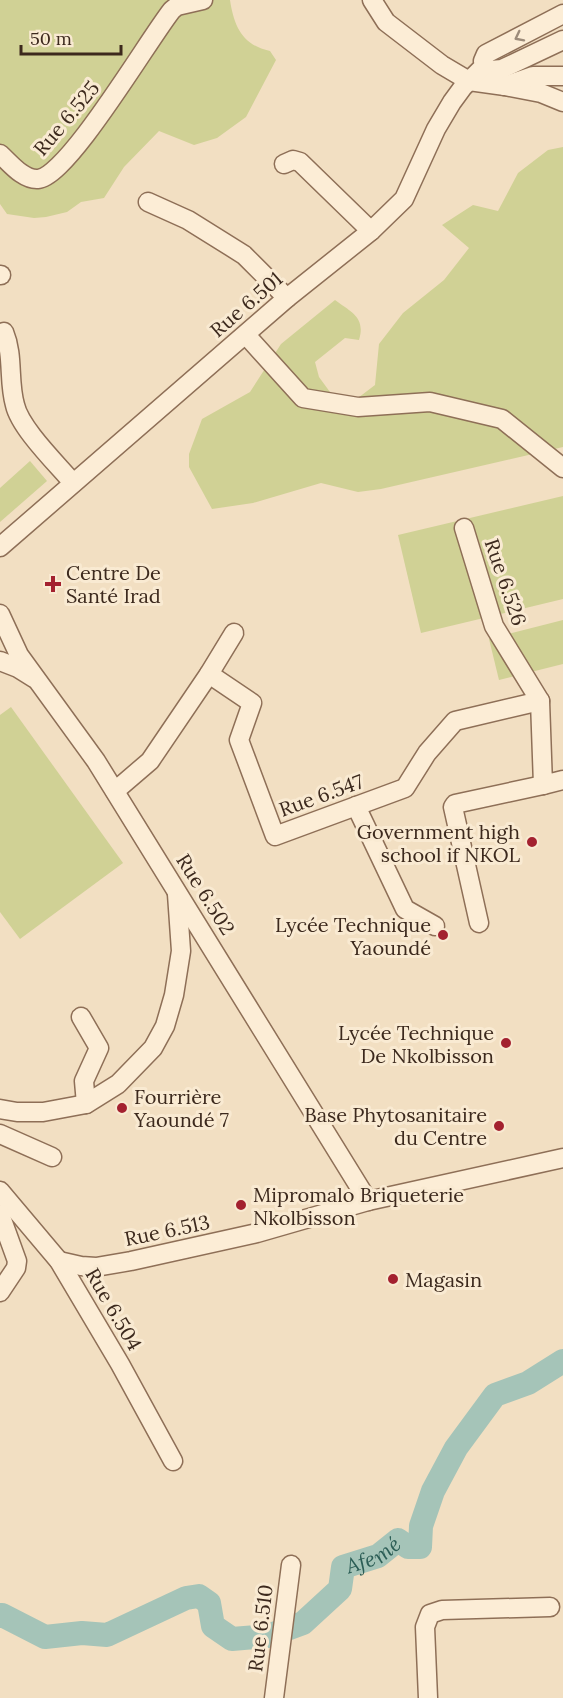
<svg xmlns="http://www.w3.org/2000/svg" width="563" height="1698" viewBox="0 0 563 1698" font-family="Lora,serif">
	<rect width="100%" height="100%" fill="#f2dfc2"/>
	<g fill="#d0d195">
		<path d="M0,0H230C234,26 242,45 270,51L276,60L246,117L217,138L194,145L159,131L124,167L104,198L81,202L67,212L46,217L34,218L7,214L0,204Z"/>
		<path d="M563,147V447L381,489L358,492L321,483L253,503L212,509L189,467V454L202,419L250,392L281,344L335,300C351,312 366,317 359,340L345,338L315,362L319,377L338,403L350,404L375,385L379,344L403,313L444,280L469,248L442,225L473,205L498,211L518,173L548,150Z"/>
		<path d="M30,461L47,481L0,522V488Z"/>
		<path d="M563,496V599L421,633L398,535Z"/>
		<path d="M563,620V664L499,680L489,639Z"/>
		<path d="M11,707L123,863L20,939L0,912V715Z"/>
	</g>
	<g fill="none" stroke-linecap="round" stroke-linejoin="round">
		<path stroke="#6a9485" stroke-width="4" d="M0,1613L2,1615"/>
		<path stroke="#a5c4b8" stroke-width="24" id="s1" d="M0,1616L2,1615L45,1637L82,1633L107,1635L186,1598L199,1596L209,1603L213,1626L232,1639L268,1636L303,1623L340,1589L343,1567L378,1556L398,1540L408,1547H420L421,1526L433,1491L456,1448L495,1395L528,1383L563,1361"/>
		<defs>
			<g id="minor">
				<path d="M372,0L386,22L442,65L469,81L505,86L541,93L563,102"/>
				<path d="M484,66L491,70L502,69L563,40"/>
				<path d="M505,86L533,76H563"/>
				<path d="M0,154C10,163 23,180 38,179C68,177 150,37 172,10L177,6L203,0"/>
				<path d="M284,164L293,160L300,162L371,231"/>
				<path d="M148,202L188,220L244,255L287,298"/>
				<path d="M0,275H1"/>
				<path d="M4,332C14,356 8,381 15,405C20,428 57,464 73,483"/>
				<path d="M246,335L303,398L358,407L430,402L502,419L563,468"/>
				<path d="M464,528L494,626L540,701L543,785L563,780"/>
				<path d="M0,547L287,298L371,231L404,199L436,129L452,102L463,87L484,66L483,61L486,54L563,14"/>
				<path d="M0,614L19,655L96,761L368,1201"/>
				<path d="M0,661L18,668L34,678"/>
				<path d="M209,674L234,633"/>
				<path d="M115,791L150,761L209,674L252,703L239,740L275,836L405,788L427,753L455,721L540,701"/>
				<path d="M356,806L405,909L435,926"/>
				<path d="M479,923L453,807L455,804L543,785"/>
				<path d="M81,1017L99,1048L84,1081L86,1104"/>
				<path d="M0,1109L17,1112H43L86,1104L118,1084L153,1048L165,1026L174,995L181,951L177,894"/>
				<path d="M0,1134L52,1157"/>
				<path d="M0,1191L59,1261L120,1364L173,1461"/>
				<path d="M0,1214L17,1261L16,1268L0,1292"/>
				<path d="M59,1261L81,1266L96,1267L131,1261L257,1233L368,1201L563,1158"/>
				<path d="M274,1698L291,1565"/>
				<path d="M428,1698L425,1627L430,1614L442,1610L550,1607"/>
			</g>
		</defs>
		<use href="#minor" stroke="#8e6f57" stroke-width="21"/>
		<use href="#minor" stroke="#fcedd6" stroke-width="18"/>
	</g>
	<defs><path id="oneway-chevron" d="M-2-3.5L2.5 0L-2 3.5" fill="none" stroke-width="1.6" stroke-linecap="round" stroke-linejoin="round" transform="scale(1.5)"/></defs>
	<use stroke="#9c8b7a" href="#oneway-chevron" transform="translate(519 37) rotate(153)"/>
	<g fill="#a3212f" stroke="#f9ead2" stroke-width="2">
		<path d="M50 575h6v6h6v6h-6v6h-6v-6h-6v-6h6z"/>
		<circle cx="532" cy="842" r="6"/>
		<circle cx="443" cy="935" r="6"/>
		<circle cx="506" cy="1043" r="6"/>
		<circle cx="122" cy="1108" r="6"/>
		<circle cx="499" cy="1126" r="6"/>
		<circle cx="241" cy="1205" r="6"/>
		<circle cx="393" cy="1279" r="6"/>
	</g>
	<g text-anchor="middle" dominant-baseline="central" stroke-width="6" stroke-linejoin="round" paint-order="stroke">
		<g font-size="20" fill="#3c291d" stroke="#f9ead2">
			<text transform="translate(66 118) rotate(-50)">Rue 6.525</text>
			<text transform="translate(246 304) rotate(-41)">Rue 6.501</text>
			<text transform="translate(506 582) rotate(71)">Rue 6.526</text>
			<text transform="translate(321 795) rotate(-20)">Rue 6.547</text>
			<text transform="translate(206 894) rotate(58)">Rue 6.502</text>
			<text transform="translate(167 1230) rotate(-12)">Rue 6.513</text>
			<text transform="translate(114 1309) rotate(60)">Rue 6.504</text>
			<text transform="translate(260 1628) rotate(-83)">Rue 6.510</text>
		</g>
		<g font-size="20" fill="#3c291d" stroke="#f9ead2" text-anchor="start">
			<text x="66" y="572">Centre De<tspan x="66" dy="23">Santé Irad</tspan></text>
			<text x="520" y="831" text-anchor="end">Government high<tspan x="520" dy="23">school if NKOL</tspan></text>
			<text x="431" y="924" text-anchor="end">Lycée Technique<tspan x="431" dy="23">Yaoundé</tspan></text>
			<text x="494" y="1032" text-anchor="end">Lycée Technique<tspan x="494" dy="23">De Nkolbisson</tspan></text>
			<text x="134" y="1096">Fourrière<tspan x="134" dy="23">Yaoundé 7</tspan></text>
			<text x="487" y="1114" text-anchor="end">Base Phytosanitaire<tspan x="487" dy="23">du Centre</tspan></text>
			<text x="253" y="1194">Mipromalo Briqueterie<tspan x="253" dy="23">Nkolbisson</tspan></text>
			<text x="405" y="1279">Magasin</text>
		</g>
		<g font-size="21" font-style="italic" fill="#2b5d55" stroke="#f9ead2">
			<text stroke="none"><textPath href="#s1" startOffset="450">Afemé</textPath></text>
		</g>
	</g>
	<path d="M21 45v9h100v-9" fill="none" stroke="#3c291d" stroke-width="3"/>
	<text x="30" y="45" font-size="18" fill="#3c291d" stroke="#f9ead2" stroke-width="4.5" paint-order="stroke">50 m</text>
</svg>
